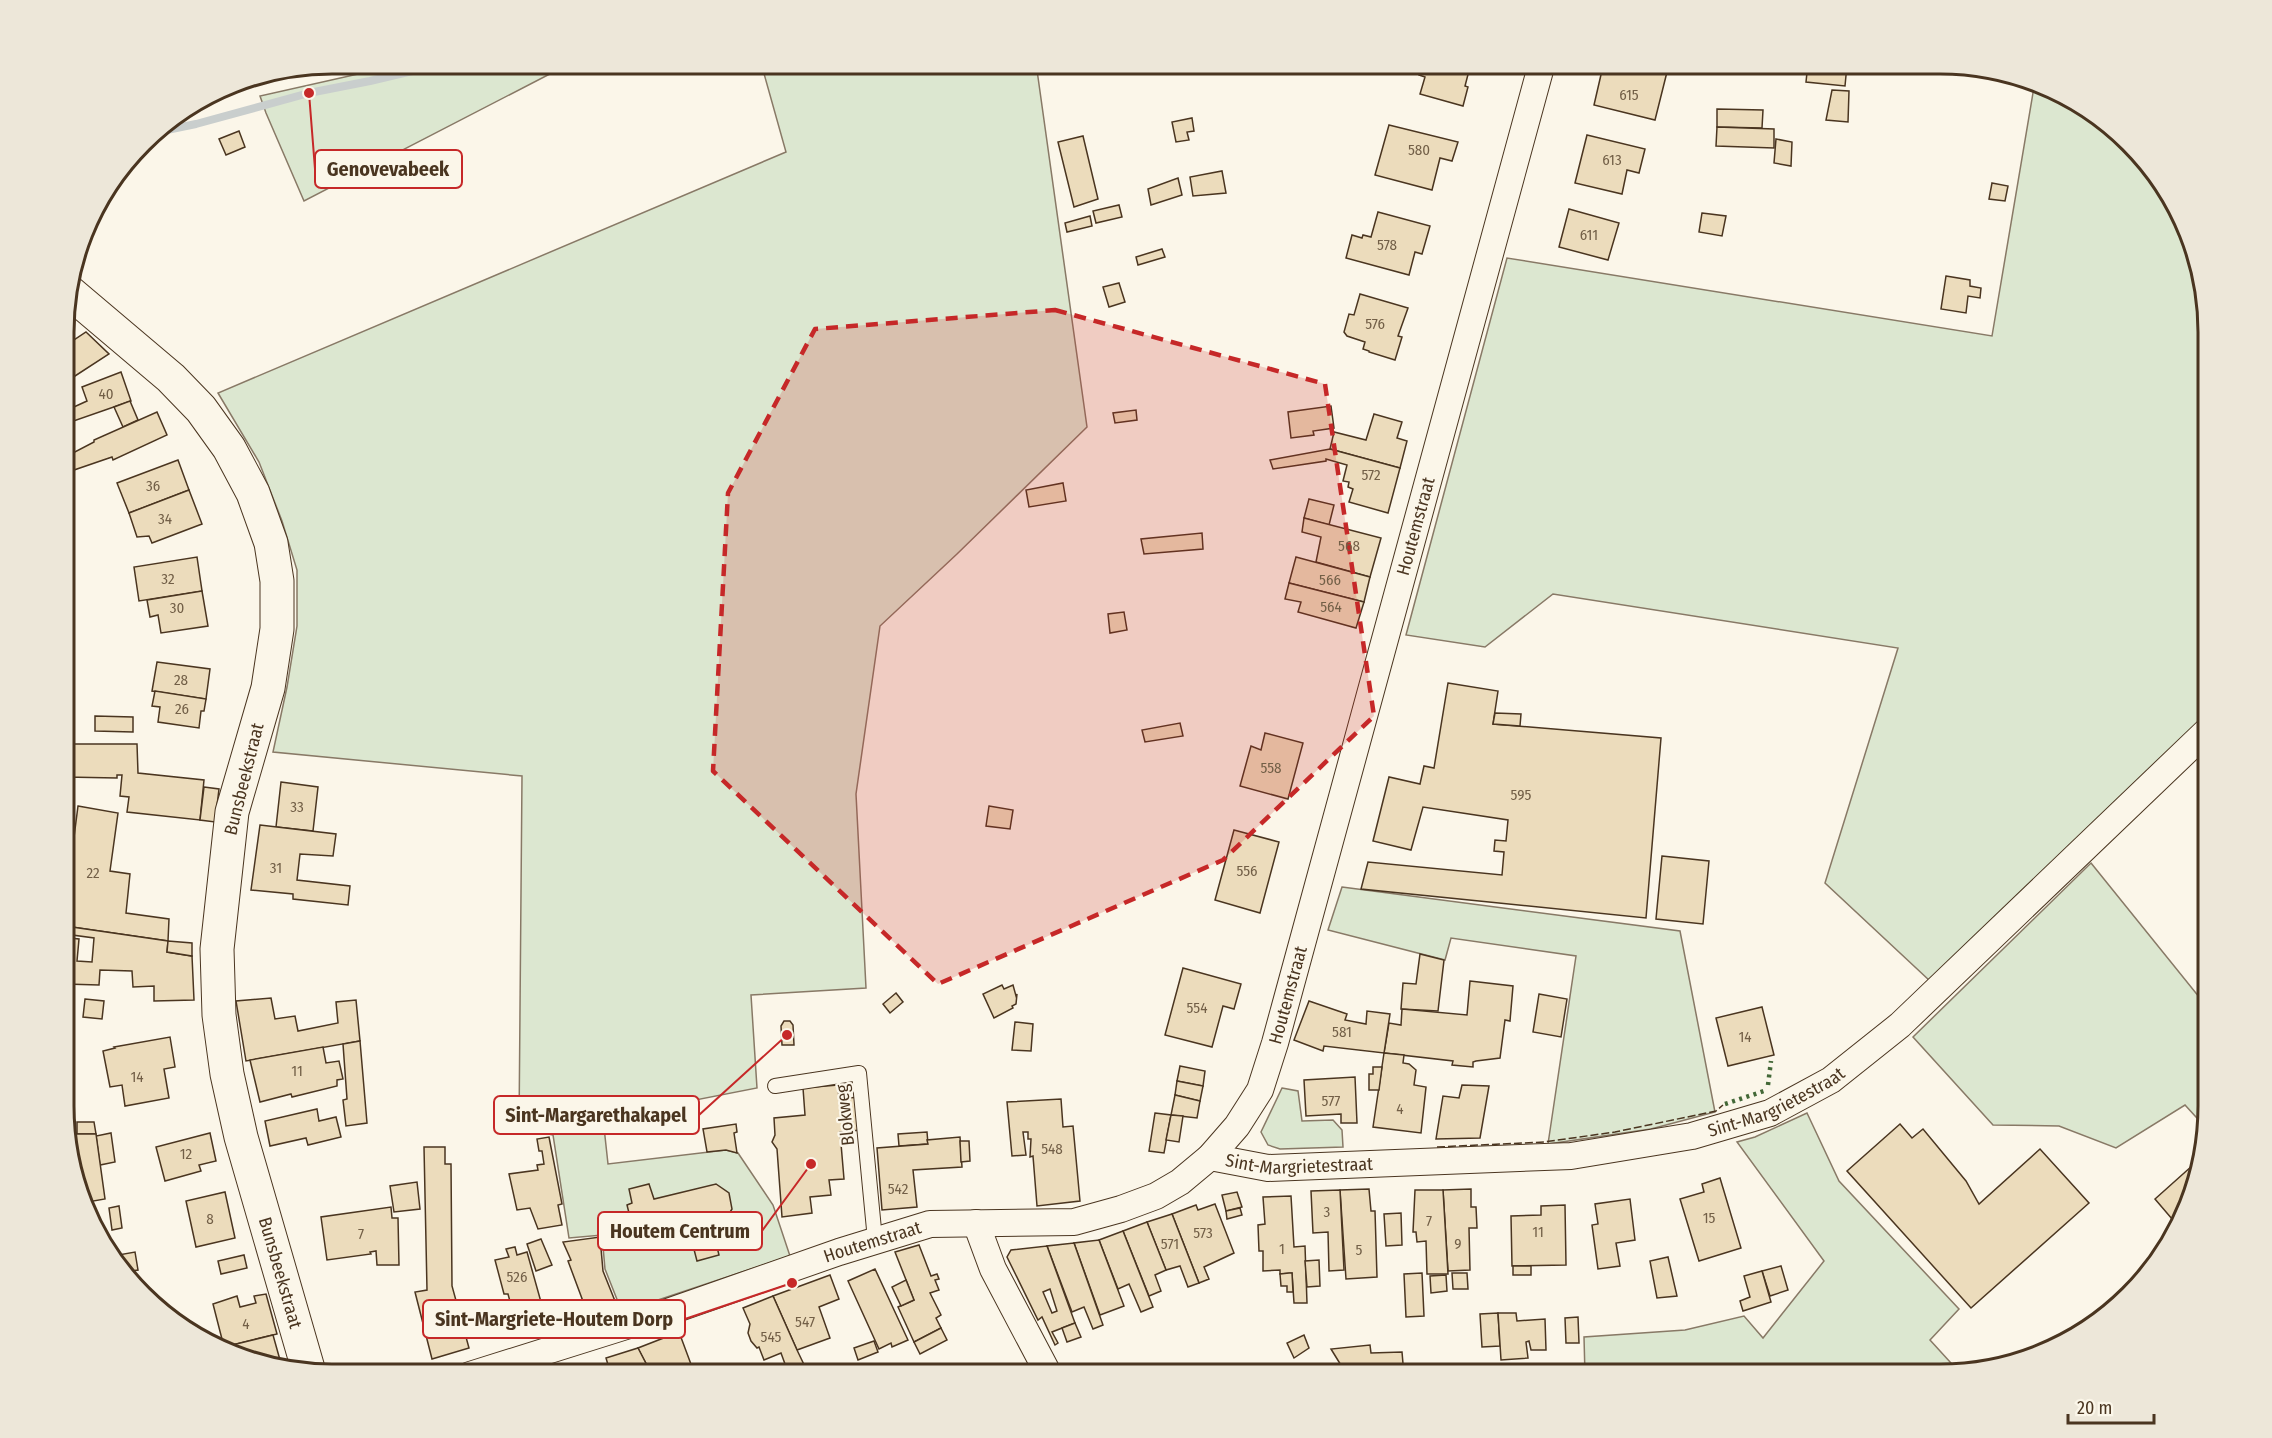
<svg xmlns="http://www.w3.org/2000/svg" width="2272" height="1438" viewBox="0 0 2272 1438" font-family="'Fira Sans Condensed',sans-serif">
	<rect width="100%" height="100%" fill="#fbf6e9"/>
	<g fill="#dce7d0" stroke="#887966" stroke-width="1.5">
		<path d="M407,63H571L304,201L266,113L260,96Z"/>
		<path d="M761,63H1036L1087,427L957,554L880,626L856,794L866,988L751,995L757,1088L603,1118L608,1164L726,1150L738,1153L773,1205L790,1256L622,1312L605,1269L602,1235L569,1238L553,1135L519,1128L522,776L273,752L287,687L297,626V570L282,521L259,462L218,393L786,152Z"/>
		<path d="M2035,81L2089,108L2173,198L2208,314V713L1930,981L1825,883L1898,648L1553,594L1485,647L1406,635L1507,258L1992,336Z"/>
		<path d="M2091,863L2208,1008L2207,1129L2185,1105L2116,1148L2059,1126L1993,1125L1913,1037Z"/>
		<path d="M1342,887L1680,931L1715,1112L1651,1129L1548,1144L1576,956L1451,938L1445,960L1328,930Z"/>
		<path d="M1282,1088L1298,1091L1302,1121L1333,1120L1342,1130L1343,1147L1280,1149L1268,1145L1261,1132Z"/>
		<path d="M1807,1113L1839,1181L1959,1309L1930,1340L1961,1374L1585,1375L1584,1337L1685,1330L1744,1316L1763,1338L1824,1261L1737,1142L1755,1137Z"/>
	</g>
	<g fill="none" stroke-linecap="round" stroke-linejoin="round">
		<path stroke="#c9cecd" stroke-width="8" d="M152,133L196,124L309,93L370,81L446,63"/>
	</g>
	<g fill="#ecdcbc" stroke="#4a3520" stroke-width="1.5" fill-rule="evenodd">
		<path d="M1047,63H1069L1061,74Z"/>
		<path d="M1423,63H1471L1465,86L1468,87L1463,106L1420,94L1425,77L1419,75Z"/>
		<path d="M1639,63L1668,68L1655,120L1594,105L1603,66L1631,73L1632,68L1637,69Z"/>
		<rect x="1704" y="63" width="48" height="3"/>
		<path d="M1808,63L1847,65L1845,86L1806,82Z"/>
		<path d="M1832,90L1849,91L1848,122L1826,120Z"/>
		<path d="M1717,109L1763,110L1762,128L1717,127Z"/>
		<path d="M1192,118L1194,131L1187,132L1189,140L1176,142L1172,122Z"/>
		<path d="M1389,125L1458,142L1452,161L1440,158L1432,190L1375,175Z"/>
		<path d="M1717,127L1774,129V148L1716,146Z"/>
		<path d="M239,131L245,147L226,155L219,139Z"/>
		<path d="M1587,135L1645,149L1639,173L1627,170L1622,194L1575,183Z"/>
		<path d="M1083,136L1098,199L1074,207L1058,142Z"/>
		<path d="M1776,139L1792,142L1791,166L1774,163Z"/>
		<path d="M1222,171L1226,193L1193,196L1190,177Z"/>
		<path d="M1178,178L1182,195L1151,205L1148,189Z"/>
		<path d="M1992,183L2008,186L2005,201L1989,199Z"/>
		<path d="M1119,205L1122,217L1096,223L1093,211Z"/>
		<path d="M1569,209L1619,223L1608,260L1559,247Z"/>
		<path d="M1378,212L1430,226L1422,254L1415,252L1409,275L1346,258L1352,235L1362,238L1363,235L1371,237Z"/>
		<path d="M1702,213L1726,216L1722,236L1699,232Z"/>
		<path d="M1090,216L1092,226L1067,232L1065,223Z"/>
		<path d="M1162,249L1165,257L1138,265L1136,257Z"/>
		<path d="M1946,276L1970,280V286L1981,288L1980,298L1968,296L1966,313L1941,309Z"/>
		<path d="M1119,283L1125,302L1109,307L1103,287Z"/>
		<path d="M1360,294L1408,308L1398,336L1402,337L1395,360L1369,352V351L1363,349L1365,342L1347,336L1344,332L1349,314L1354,315Z"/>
		<path d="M86,332L109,354L75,376L65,380V346Z"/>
		<path d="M121,372L131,401L65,424V411L87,401L82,387Z"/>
		<path d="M130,401L138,420L123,427L114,407Z"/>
		<path d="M1331,406L1334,428L1313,431L1314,435L1291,438L1288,412Z"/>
		<path d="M1136,410L1137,420L1115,423L1113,413Z"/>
		<path d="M157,412L167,435L113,460L112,457L74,470L67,456L94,442V440Z"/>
		<path d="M1374,414L1402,422L1397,438L1407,441L1400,468L1330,449L1334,432L1366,440Z"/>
		<path d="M1330,449L1400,468L1388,513L1349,502L1353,489L1348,487L1349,482L1343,481L1347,465L1326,459V461L1273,469L1270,460Z"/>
		<path d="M178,460L189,490L129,513L117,483Z"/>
		<path d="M65,477L74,498L65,501Z"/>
		<path d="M1063,483L1066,501L1029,507L1026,490Z"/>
		<path d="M189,490L202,524L152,543L149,536L137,537L129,513Z"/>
		<path d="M1309,499L1334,505L1329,525L1304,518Z"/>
		<path d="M1304,518L1381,538L1370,577L1316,562L1321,537L1302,532Z"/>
		<path d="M1202,533L1203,549L1144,554L1141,539Z"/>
		<path d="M197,557L202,591L139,601L134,567Z"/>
		<path d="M1296,557L1370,577L1364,602L1289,583Z"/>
		<path d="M1289,583L1364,602L1356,628L1298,612L1301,602L1285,599Z"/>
		<path d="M202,591L208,626L161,633L158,615L150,617L147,600Z"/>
		<path d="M1124,612L1127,630L1110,633L1108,614Z"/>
		<path d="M157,662L210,669L206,699L152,691Z"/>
		<path d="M1448,683L1498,691L1493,724L1661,738L1646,918L1361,889L1368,862L1502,875L1504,852L1494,851L1495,840L1506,841L1508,820L1423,807L1411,850L1373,841L1389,777L1420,784L1424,766L1434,768Z"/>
		<path d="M155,691L206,699L204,711H201L199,728L158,722L160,707L152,706Z"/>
		<path d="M1495,713L1521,714L1520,726L1493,724Z"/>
		<path d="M95,716L133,717V732L95,731Z"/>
		<path d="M1180,723L1183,736L1145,742L1142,730Z"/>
		<path d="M1265,733L1303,743L1288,799L1240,786L1251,746L1261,750Z"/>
		<path d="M65,744H137L138,773L204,780L200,820L127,812L129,797L120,796L122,775H117V778L65,777Z"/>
		<path d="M281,782L318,787L313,831L276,827Z"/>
		<path d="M204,787L219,789L215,822L200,820Z"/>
		<path d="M78,806L118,813L110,871L130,874L126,913L169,919L168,941L65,926V844L73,845Z"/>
		<path d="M989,806L1013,810L1010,829L986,826Z"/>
		<path d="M260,825L336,834L333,856L300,854L297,880L350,886L348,905L293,899V894L251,890Z"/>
		<path d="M1234,830L1279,842L1260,913L1215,900Z"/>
		<path d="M1662,856L1709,861L1703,924L1656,919Z"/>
		<path d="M65,926L168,941L167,952L192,956L194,1000L154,1001V986L133,987L132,971L100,970L99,985L65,984V959L68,960L70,938L79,939L77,961L92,962L94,938L65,934Z"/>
		<path d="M168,941L192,943V956L167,952Z"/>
		<path d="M1420,954L1444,960L1438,1011L1401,1009L1403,983L1416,984Z"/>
		<path d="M1183,968L1241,984L1234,1009L1223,1006L1212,1047L1165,1035Z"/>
		<path d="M1470,981L1513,986L1510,1021L1505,1020L1500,1058L1476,1061L1473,1062V1067L1452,1065L1453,1061L1384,1053L1389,1023L1401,1025L1402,1009L1467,1015Z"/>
		<path d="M1002,985L1004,989L1013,985L1016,996L1017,994L1016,1004L1012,1006L1013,1008L994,1018L983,994Z"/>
		<path d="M896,993L903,1002L890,1013L883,1004Z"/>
		<path d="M1539,994L1567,999L1561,1037L1533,1032Z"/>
		<path d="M271,998L275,1019L295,1016L298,1031L338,1023L336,1002L356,1000L360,1041L246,1061L236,1001Z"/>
		<path d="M85,999L104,1001L102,1019L83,1017Z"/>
		<path d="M1309,1001L1347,1014L1345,1020L1366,1024L1367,1011L1390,1014L1384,1053L1324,1046L1323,1051L1294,1040Z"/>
		<path d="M1762,1007L1774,1055L1728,1066L1716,1018Z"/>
		<path d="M784,1021H790L793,1025L794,1045H782L781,1026Z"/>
		<path d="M1015,1022L1033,1024L1031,1051L1012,1050Z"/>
		<path d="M170,1037L175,1067L164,1069L169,1098L125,1106L122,1085L110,1087L103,1051L115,1048L114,1047Z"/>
		<path d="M360,1041L367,1123L346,1126L343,1100L347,1099L343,1044Z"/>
		<path d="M323,1047L326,1063L339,1061L343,1079L337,1080V1086L292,1097L291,1094L260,1102L250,1060Z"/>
		<path d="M1384,1053L1404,1055L1403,1063L1409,1064L1416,1070L1414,1085L1426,1087L1421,1133L1373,1127Z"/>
		<path d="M1180,1066L1205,1071L1203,1086L1177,1081Z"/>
		<path d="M1373,1067H1382L1379,1090H1369V1074H1373Z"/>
		<path d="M1355,1077L1357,1123H1341V1114L1306,1116L1304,1080Z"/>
		<path d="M1177,1081L1203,1086L1200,1101L1175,1095Z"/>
		<path d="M838,1085L839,1099L859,1097L861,1130L840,1132L844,1179L829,1180L831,1195L810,1197L812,1213L782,1217L777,1149L772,1142L775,1135L774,1118L805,1115L803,1088Z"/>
		<path d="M1462,1085L1489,1086L1480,1138L1436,1139L1443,1096L1459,1098Z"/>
		<path d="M1175,1095L1200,1101L1197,1118L1171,1115Z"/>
		<path d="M1061,1099L1063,1127L1073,1126L1080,1201L1037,1206L1033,1156L1030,1157L1031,1139H1028V1132H1023L1026,1155L1012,1156L1007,1102Z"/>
		<path d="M317,1109L319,1121L336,1117L341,1137L308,1145L306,1138L270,1146L265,1121Z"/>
		<path d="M1155,1113L1171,1115L1164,1153L1149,1151Z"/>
		<path d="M1171,1115L1183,1116L1179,1142L1166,1140Z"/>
		<path d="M77,1122H94L96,1134H77Z"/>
		<path d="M736,1124L737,1132L734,1133L737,1153L726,1150L707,1152L703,1129Z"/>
		<path d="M1900,1124L1912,1138L1923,1129L1966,1181L1979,1204L2040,1149L2089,1203L1971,1308L1847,1171Z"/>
		<path d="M927,1132L928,1144L899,1146L898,1134Z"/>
		<path d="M111,1133L115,1162L100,1165L96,1136Z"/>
		<path d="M210,1133L216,1161L199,1165L201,1171L165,1181L156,1147Z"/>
		<path d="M70,1134H96L105,1199L88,1202L74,1165Z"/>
		<path d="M549,1137L562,1204L558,1205L562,1225L538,1229L530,1208L517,1210L509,1174L538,1170L537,1165L544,1164L542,1151H539L537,1139Z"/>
		<path d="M960,1137L962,1167L913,1170L917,1207L882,1210L877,1148L928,1144L927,1140Z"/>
		<path d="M960,1141H969L970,1161L961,1162Z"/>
		<path d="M424,1147H445V1164H451L452,1286L469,1348L432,1359L415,1292L427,1290Z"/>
		<path d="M2202,1157L2195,1192L2178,1226L2155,1199Z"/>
		<path d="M1720,1178L1741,1248L1699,1261L1680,1199L1704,1192L1702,1184Z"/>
		<path d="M417,1182L420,1209L394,1212L390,1186Z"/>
		<path d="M649,1184L654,1199L716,1184L729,1193L732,1209L724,1222L708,1226L711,1236L714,1235L719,1255L697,1261L689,1230L637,1243L635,1237L615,1242L609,1218L629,1213L627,1205L632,1203L629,1189Z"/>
		<path d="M1369,1189L1371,1211H1375L1377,1277L1346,1279L1340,1190Z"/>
		<path d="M1471,1189V1207H1476L1477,1228H1469L1470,1270L1448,1271L1443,1190Z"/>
		<path d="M1340,1190L1344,1270L1329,1271L1328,1232L1313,1233L1311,1191Z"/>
		<path d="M1415,1190H1443L1448,1274H1427L1426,1241L1417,1242L1416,1232H1413Z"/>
		<path d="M225,1192L235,1238L196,1247L186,1201Z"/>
		<path d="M1237,1192L1242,1207L1226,1211L1222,1195Z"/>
		<path d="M1291,1196L1294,1247L1305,1246L1307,1303H1294L1292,1273L1280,1274V1270L1263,1271V1251H1259L1258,1225L1265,1224L1263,1197Z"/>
		<path d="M1630,1199L1635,1240L1616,1243L1620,1266L1598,1269L1592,1225L1598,1224L1595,1204Z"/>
		<path d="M1215,1204L1234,1253L1204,1267L1209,1279L1199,1283L1172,1214L1196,1205L1198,1210Z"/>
		<path d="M1565,1205L1566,1265L1512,1266L1511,1216L1541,1215V1206Z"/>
		<path d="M119,1206L122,1228L112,1230L109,1208Z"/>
		<path d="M391,1207L392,1218H398L399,1265H377L376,1251L370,1252L371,1254L327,1260L321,1217Z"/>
		<path d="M1240,1208L1242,1215L1227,1219L1226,1211Z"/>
		<path d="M1401,1213L1402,1245L1386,1246L1384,1214Z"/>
		<path d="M1172,1214L1199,1283L1188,1287L1180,1266L1166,1270L1147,1222Z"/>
		<path d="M1147,1222L1166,1270L1155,1275L1161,1291L1149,1296L1123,1231Z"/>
		<path d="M1123,1231L1153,1307L1141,1312L1129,1284L1118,1289L1099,1240Z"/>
		<path d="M600,1237L603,1271L615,1301L587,1312L568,1261L571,1260L563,1242Z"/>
		<path d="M541,1239L552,1265L536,1271L527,1244Z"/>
		<path d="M1099,1240L1124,1306L1100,1315L1074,1243Z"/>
		<path d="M1074,1243L1103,1325L1093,1329L1084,1307L1072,1312L1047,1246Z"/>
		<path d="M919,1245L931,1276L937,1274L939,1279L935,1280L939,1290L930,1293L941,1315L936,1318L941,1328L914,1342L898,1307L914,1300L895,1252Z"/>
		<path d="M1047,1246L1075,1323L1052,1332L1058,1343L1055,1345L1042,1317L1038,1320L1007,1257L1011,1250ZM1050,1289L1057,1311L1052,1313L1043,1292Z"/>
		<path d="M515,1247L517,1255L527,1252L548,1327L519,1335L508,1294H504L495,1260L509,1257L506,1249Z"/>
		<path d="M135,1252L138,1270L125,1272L120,1267L118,1255Z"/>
		<path d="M244,1255L247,1268L221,1274L218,1261Z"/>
		<path d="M1668,1257L1677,1296L1657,1298L1650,1261Z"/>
		<path d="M1319,1260L1320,1286L1307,1287L1305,1261Z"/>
		<rect x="1513" y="1266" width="18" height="9"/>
		<path d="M1781,1266L1788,1290L1770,1296L1762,1271Z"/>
		<path d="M875,1269L908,1340L892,1347L891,1343L879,1349L848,1281Z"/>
		<path d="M1762,1271L1771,1302L1743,1311L1740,1301L1750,1297L1744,1276Z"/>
		<path d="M1289,1273H1292L1293,1292H1287V1286H1281L1280,1274Z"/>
		<path d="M1422,1273L1424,1316L1406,1317L1404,1274Z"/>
		<path d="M1452,1273H1467L1468,1289H1453Z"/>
		<path d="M830,1275L839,1299L819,1307L830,1338L797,1350L773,1296Z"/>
		<path d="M1446,1275L1447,1291L1431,1293L1430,1276Z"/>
		<path d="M906,1280L914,1300L901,1306L892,1287Z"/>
		<path d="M266,1294L277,1334L224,1347L213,1304L237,1296L240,1307L256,1303L254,1296Z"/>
		<path d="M773,1296L797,1350L809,1375H789L781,1353L764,1360L759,1347L757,1348L751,1341L748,1333L750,1324L743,1308Z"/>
		<path d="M1498,1313L1500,1346L1482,1347L1480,1314Z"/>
		<path d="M1498,1313H1516L1517,1321L1545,1319L1546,1350H1531L1529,1341L1526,1342L1528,1358L1501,1360Z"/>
		<path d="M1578,1317L1579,1343H1566L1565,1318Z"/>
		<path d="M1075,1323L1081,1337L1067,1342L1062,1328Z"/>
		<path d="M941,1328L947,1340L920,1354L914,1342Z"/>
		<path d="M679,1332L695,1375H652L638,1348Z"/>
		<path d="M273,1335L280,1360L276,1361L278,1368L262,1366L234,1353L232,1345Z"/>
		<path d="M1304,1335L1309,1348L1294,1358L1287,1343Z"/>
		<path d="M874,1341L878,1352L858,1360L854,1348Z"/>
		<path d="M1370,1345L1371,1353L1402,1352L1404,1375H1347L1331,1349Z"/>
		<path d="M638,1348L652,1375H611L606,1358Z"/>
	</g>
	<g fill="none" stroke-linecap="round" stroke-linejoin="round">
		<defs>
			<path id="lane" d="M775,1086L859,1073L875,1240"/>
			<g id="street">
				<path id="s1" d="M1210,1157L1268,1168L1571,1156L1692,1136L1770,1113L1831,1080L1900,1025L2208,730"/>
				<path d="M976,1223L993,1269L1049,1375"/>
				<path id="s2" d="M470,1375L642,1321L839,1252L930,1224L1074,1222L1121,1209L1156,1196L1180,1182L1210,1157L1237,1126L1260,1090L1275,1043L1542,63"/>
			</g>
			<g id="secondary">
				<path id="s3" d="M67,290L171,378L201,409L229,448L253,493L271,543L277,581V629L268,688L232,812L217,949L219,1015L227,1074L241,1137L309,1372"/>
			</g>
		</defs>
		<use href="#lane" stroke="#4a3520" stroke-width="16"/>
		<use href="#street" stroke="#4a3520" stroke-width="28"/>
		<use href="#secondary" stroke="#4a3520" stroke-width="35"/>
		<use href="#lane" stroke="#fbf6e9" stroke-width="14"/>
		<use href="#street" stroke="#fbf6e9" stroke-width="26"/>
		<use href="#secondary" stroke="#fbf6e9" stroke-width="33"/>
		<g stroke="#436837" stroke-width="4.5" stroke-dasharray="3 4.5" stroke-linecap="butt">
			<path d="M1768,1085L1771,1061"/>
			<path d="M1725,1104L1767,1090"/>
		</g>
		<path stroke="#4a3520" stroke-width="1.5" stroke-dasharray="8 3" stroke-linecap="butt" d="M1437,1147L1544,1142L1615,1132L1716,1111L1723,1105"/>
	</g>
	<path fill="#c62828" fill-opacity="0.2" stroke="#c62828" stroke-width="4.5" stroke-dasharray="12 8" stroke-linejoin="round" d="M1055,310L1325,384L1374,716L1223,860L938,984L713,771L728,493L815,329Z"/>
	<g text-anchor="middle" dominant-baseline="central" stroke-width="4.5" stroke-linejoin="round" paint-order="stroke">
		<g font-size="15" fill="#725f47">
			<text x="1629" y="95">615</text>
			<text x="1419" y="150">580</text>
			<text x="1612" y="160">613</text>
			<text x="1589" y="235">611</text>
			<text x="1387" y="245">578</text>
			<text x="1375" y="324">576</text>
			<text x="106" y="394">40</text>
			<text x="1371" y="475">572</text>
			<text x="153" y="486">36</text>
			<text x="165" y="519">34</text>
			<text x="1349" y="546">568</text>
			<text x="168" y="579">32</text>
			<text x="1330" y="580">566</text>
			<text x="1331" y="607">564</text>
			<text x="177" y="608">30</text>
			<text x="181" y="680">28</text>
			<text x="182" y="709">26</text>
			<text x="1271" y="768">558</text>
			<text x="1521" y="795">595</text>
			<text x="297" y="807">33</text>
			<text x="276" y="868">31</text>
			<text x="1247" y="871">556</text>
			<text x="93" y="873">22</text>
			<text x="1197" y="1008">554</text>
			<text x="1342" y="1032">581</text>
			<text x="1745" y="1037">14</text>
			<text x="297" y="1071">11</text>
			<text x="137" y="1077">14</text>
			<text x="1331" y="1101">577</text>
			<text x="1400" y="1109">4</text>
			<text x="1052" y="1149">548</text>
			<text x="186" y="1154">12</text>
			<text x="898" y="1189">542</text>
			<text x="1327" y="1212">3</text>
			<text x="1709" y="1218">15</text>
			<text x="210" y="1219">8</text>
			<text x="1429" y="1221">7</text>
			<text x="1538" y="1232">11</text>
			<text x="1203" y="1233">573</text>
			<text x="361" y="1234">7</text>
			<text x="1170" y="1244">571</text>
			<text x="1458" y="1244">9</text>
			<text x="1282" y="1249">1</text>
			<text x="1359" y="1250">5</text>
			<text x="517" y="1277">526</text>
			<text x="805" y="1322">547</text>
			<text x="246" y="1324">4</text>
			<text x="771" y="1337">545</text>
		</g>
		<g font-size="18" fill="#4a3520" stroke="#fbf6e9">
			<text stroke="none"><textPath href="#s2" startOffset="1450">Houtemstraat</textPath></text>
			<text transform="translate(244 779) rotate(-76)">Bunsbeekstraat</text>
			<text stroke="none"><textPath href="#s2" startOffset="964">Houtemstraat</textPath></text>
			<text stroke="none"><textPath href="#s1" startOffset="576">Sint-Margrietestraat</textPath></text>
			<text transform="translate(845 1115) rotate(-96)">Blokweg</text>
			<text stroke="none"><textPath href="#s1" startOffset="90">Sint-Margrietestraat</textPath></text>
			<text stroke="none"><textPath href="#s2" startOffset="424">Houtemstraat</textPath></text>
			<text stroke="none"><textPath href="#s3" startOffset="1076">Bunsbeekstraat</textPath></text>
		</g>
	</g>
	<path d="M0 0H2272V1438H0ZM332 74H1940A258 258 0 0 1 2198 332V1106A258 258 0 0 1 1940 1364H332A258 258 0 0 1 74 1106V332A258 258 0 0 1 332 74Z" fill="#ede7d9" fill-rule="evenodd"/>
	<path fill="none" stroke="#4a3520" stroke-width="3" d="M332 74H1940A258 258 0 0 1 2198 332V1106A258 258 0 0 1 1940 1364H332A258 258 0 0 1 74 1106V332A258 258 0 0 1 332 74Z"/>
	<path fill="none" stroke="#c62828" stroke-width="2" d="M309 93L315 169M787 1035L699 1115M811 1164L762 1231M792 1283L685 1319"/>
	<g fill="#c62828" stroke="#fbf6e9" stroke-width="2">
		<circle cx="309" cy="93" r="6"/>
		<circle cx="787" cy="1035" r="6"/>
		<circle cx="811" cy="1164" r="6"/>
		<circle cx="792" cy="1283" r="6"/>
	</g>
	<g fill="#fbf6e9" stroke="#c62828" stroke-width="2">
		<rect x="315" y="150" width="147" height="38" rx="6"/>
		<rect x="494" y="1096" width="205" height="38" rx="6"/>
		<rect x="598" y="1212" width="164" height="38" rx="6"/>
		<rect x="423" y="1300" width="262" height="38" rx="6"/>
	</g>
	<g font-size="20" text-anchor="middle" font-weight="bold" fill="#4a3520">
		<text x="388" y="176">Genovevabeek</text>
		<text x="596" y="1122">Sint-Margarethakapel</text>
		<text x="680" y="1238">Houtem Centrum</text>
		<text x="554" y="1326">Sint-Margriete-Houtem Dorp</text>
	</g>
	<path d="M2068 1414v9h86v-9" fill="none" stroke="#4a3520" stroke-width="3"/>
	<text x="2077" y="1414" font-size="18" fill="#4a3520" stroke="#fbf6e9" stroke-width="4.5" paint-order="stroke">20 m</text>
</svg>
